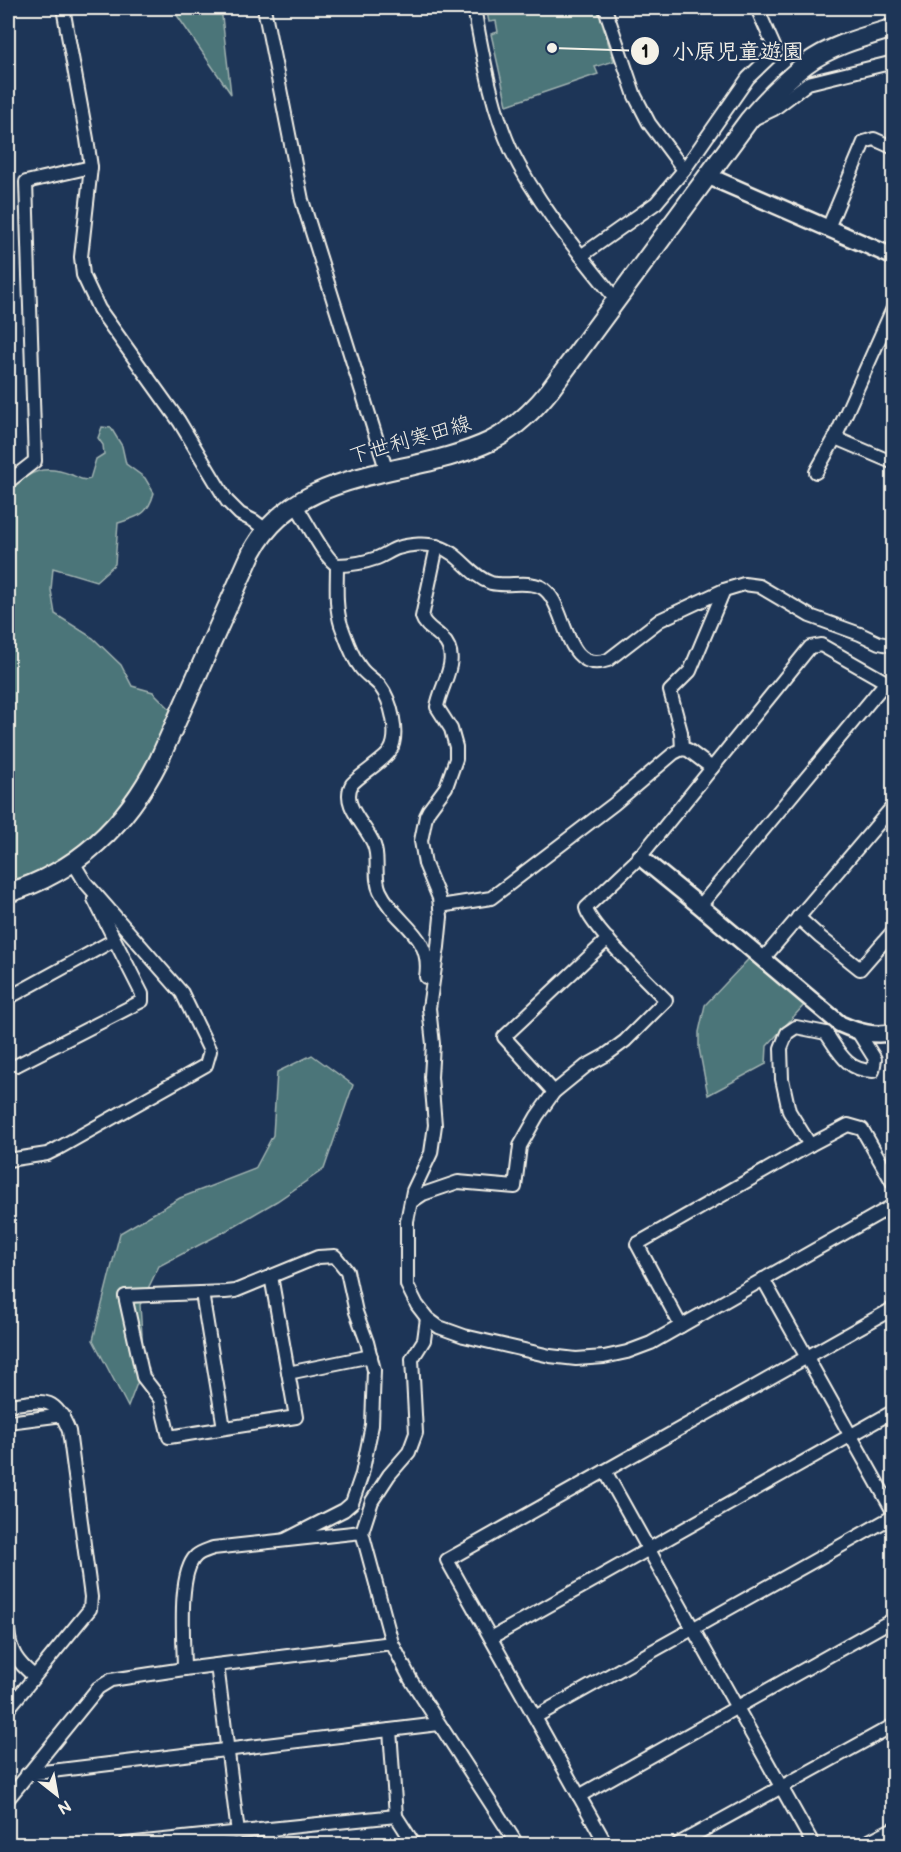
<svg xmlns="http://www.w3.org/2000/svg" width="901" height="1852" viewBox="0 0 901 1852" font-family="'Balsamiq Sans','Klee One',sans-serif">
	<rect width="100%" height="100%" fill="#1d3557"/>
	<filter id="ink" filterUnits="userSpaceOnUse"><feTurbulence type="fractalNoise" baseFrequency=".0167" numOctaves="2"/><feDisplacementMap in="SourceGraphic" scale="12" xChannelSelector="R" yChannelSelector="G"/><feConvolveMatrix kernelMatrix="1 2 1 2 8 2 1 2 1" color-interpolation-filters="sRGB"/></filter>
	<g filter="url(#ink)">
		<g fill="#4b7479" stroke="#a0b2b0" stroke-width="1.5">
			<path d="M172,8H221L231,94Z"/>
			<path d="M486,8H597L614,61L595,67L598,74L507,105L491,34L498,32L496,21L489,22Z"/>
			<path d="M102,427L111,428L122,446L126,464L145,478L154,493C148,515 138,517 118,523L115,564L96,581L53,568L51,590L55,614L93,638L121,665L132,686L153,692L171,710L161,756L114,820L75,856L39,872L20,878L8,879V490C30,471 44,464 72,475C78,478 83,481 90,479L96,459L104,454L103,445L98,438Z"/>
			<path d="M760,947L814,994L767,1046L766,1064L708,1095L699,1048V1032L705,1005Z"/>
			<path d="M312,1055L353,1085L324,1169L277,1201L222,1233L159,1266L140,1305L144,1365L128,1407L93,1340L120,1233L180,1198L255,1169L273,1135L277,1072Z"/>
		</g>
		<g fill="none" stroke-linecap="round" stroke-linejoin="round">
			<defs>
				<g id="minor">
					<path d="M63,8L87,139L91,167L81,257L83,275L99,309L179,421L227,501L240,514L254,521L266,530"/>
					<path d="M264,8L302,200L387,472"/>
					<path d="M474,8C483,55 491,106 511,150C538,205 579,253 617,301"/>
					<path d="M605,8L635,96L649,123L684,170"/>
					<path d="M755,118L774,109L808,83L894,62"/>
					<path d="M828,228L864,142L874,139L894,148"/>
					<path d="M581,256L656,203L684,170L748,78L776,51L757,8"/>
					<path d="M835,438L894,463"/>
					<path d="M816,472L835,438L894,306"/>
					<path d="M8,482L35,461L26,182L91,167"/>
					<path d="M295,504C305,518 325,560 337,565C350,565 366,562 377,558C385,555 391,550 398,548C410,544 427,543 439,547C460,553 470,576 491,583C507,587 526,580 541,587C568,601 562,676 608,660L660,620L724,590L744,584L759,586L810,616L860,634L879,643L894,646"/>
					<path d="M437,546L422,617C425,627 436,631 442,638C463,658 440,685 437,707L451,729L456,747V759L446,787L429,810L426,816L421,841L425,864L439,898L441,917L438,947L429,1008L433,1044L431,1077L435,1125L431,1153L413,1191L407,1221V1285L417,1305L427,1318L439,1327L464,1336L550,1356L576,1359L604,1357L627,1352L651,1343L894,1205"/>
					<path d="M337,565C337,584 335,606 341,625C346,638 351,655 360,667C365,675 374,679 380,686C391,700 400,735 390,751C385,760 361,774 352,784C340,805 367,826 374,845C380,860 373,876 380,891C396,925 433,934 426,977"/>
					<path d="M682,749L681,732L670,691L690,671L724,590"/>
					<path d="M440,906L491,898L614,804L674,753L682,749L688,750L712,768"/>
					<path d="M700,906L886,682"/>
					<path d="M798,917L820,937L860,969L894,930"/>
					<path d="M763,959L894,805"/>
					<path d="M8,998L114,940"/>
					<path d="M17,1065L142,1001V994L94,899"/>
					<path d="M554,1092L504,1037L608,939"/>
					<path d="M810,1145L789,1111L782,1079L781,1048L787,1033L796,1027L826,1033C839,1052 847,1071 873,1071L875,1059L858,1032"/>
					<path d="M8,1160L47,1154L57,1149L206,1065L210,1051L182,993L85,882L73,862"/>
					<path d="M411,1202L423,1194L458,1182L515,1187L520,1146L537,1116L554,1092L586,1066L606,1055L625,1041L666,1000C651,985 589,925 586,908L640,857L810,647L821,645L886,682L894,685"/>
					<path d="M271,1276L296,1417L169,1437L160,1399L143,1377L125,1296L225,1292L235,1291L318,1257L335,1256L347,1271L356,1312L367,1342L374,1370L372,1425L362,1474L352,1503L344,1510L285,1540"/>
					<path d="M763,1279L894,1513"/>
					<path d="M202,1293L224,1428"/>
					<path d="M681,1326L637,1244L810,1145L848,1125L862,1129L894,1185"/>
					<path d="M288,1373L371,1356"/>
					<path d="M8,1405C41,1401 55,1394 69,1431L91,1597L90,1609L8,1709"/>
					<path d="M8,1422L63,1415"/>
					<path d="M605,1471L813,1844"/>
					<path d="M362,1532L372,1501L389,1475L409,1452L416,1433L412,1359L424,1340L427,1318"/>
					<path d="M8,1630C10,1652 17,1662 34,1676"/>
					<path d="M491,1638L894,1411"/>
					<path d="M217,1665L238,1833"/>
					<path d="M184,1669C184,1643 177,1574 196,1556C200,1552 208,1550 213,1548L362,1532L392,1643L411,1680L517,1844"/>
					<path d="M535,1717L894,1516"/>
					<path d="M390,1730L396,1816"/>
					<path d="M27,1774L439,1724"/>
					<path d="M579,1796L894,1619"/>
					<path d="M8,1799L98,1688L111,1680L184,1669L392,1643"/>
					<path d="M269,1829L271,1844"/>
					<path d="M125,1844L396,1816L414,1844"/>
					<path d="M606,1844L447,1560L894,1308"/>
					<path d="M678,1844L894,1725"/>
					<path d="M863,1844L894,1828"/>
				</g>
				<g id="tertiary">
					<path d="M708,176L894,257"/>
					<path d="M640,857L700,906L840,1024C858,1032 875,1037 894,1032"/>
				</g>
				<path id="secondary" d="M8,893C77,872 127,824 159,760L252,552C299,464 412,479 491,441C514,429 534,410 550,390L749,120C766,100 785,80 806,64C832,45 864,37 894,28"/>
			</defs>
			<use href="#minor" stroke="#f4f1e8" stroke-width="16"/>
			<use href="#tertiary" stroke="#f4f1e8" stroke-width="20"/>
			<use href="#secondary" stroke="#f4f1e8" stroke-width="22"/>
			<use href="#minor" stroke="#1d3557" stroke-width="12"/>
			<use href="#tertiary" stroke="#1d3557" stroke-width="15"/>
			<use href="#secondary" stroke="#1d3557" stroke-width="18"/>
		</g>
	</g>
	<g text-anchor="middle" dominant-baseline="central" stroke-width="4.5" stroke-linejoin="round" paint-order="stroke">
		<g font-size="21" fill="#f4f1e8" stroke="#1d3557">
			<text transform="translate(410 440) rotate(-16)">下世利寒田線</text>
		</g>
	</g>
	<path fill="none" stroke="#f4f1e8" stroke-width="2" d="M552 48L645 51"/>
	<g fill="#f4f1e8" stroke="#1d3557" stroke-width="2">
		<circle cx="552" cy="48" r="6"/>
		<circle cx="645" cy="51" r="15"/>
	</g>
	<g font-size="18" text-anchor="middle" font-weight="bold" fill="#111">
		<text x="645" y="58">1</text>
	</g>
	<g font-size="22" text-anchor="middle" font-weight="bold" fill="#f4f1e8" stroke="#1d3557" stroke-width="4.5" stroke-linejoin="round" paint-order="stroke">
		<text x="738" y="59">小原児童遊園</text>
	</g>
	<rect width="901" height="1852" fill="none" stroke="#1d3557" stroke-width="30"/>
	<rect x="15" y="15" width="871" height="1822" fill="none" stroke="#f4f1e8" stroke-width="2" filter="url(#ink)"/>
	<g transform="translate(57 1795) rotate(149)" stroke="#1d3557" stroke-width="4.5" paint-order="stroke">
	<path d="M0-4.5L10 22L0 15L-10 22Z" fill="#f4f1e8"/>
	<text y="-9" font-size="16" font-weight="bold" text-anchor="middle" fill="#f4f1e8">N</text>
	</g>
</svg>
